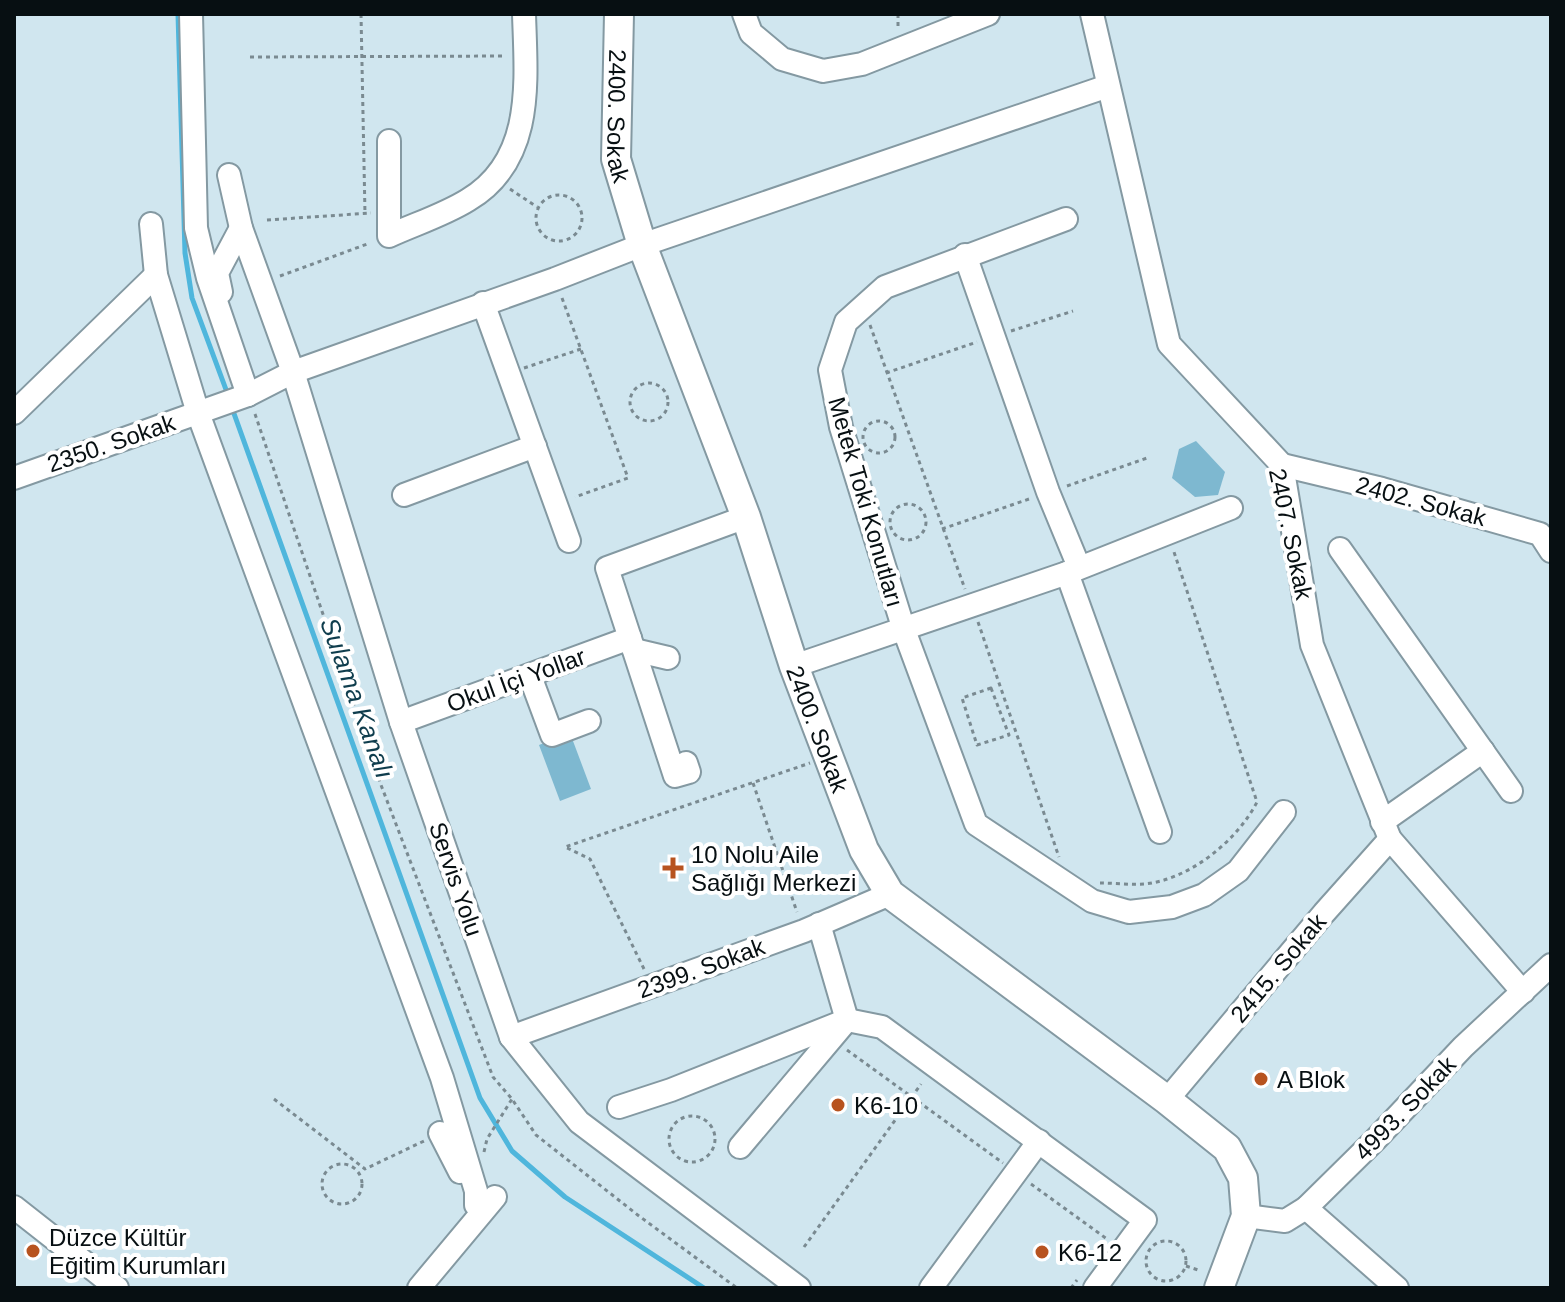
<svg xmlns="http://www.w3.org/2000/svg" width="1565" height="1302" viewBox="0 0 1565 1302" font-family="Helvetica,sans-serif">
	<rect width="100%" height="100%" fill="#d0e6ef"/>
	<g fill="#7eb8d0">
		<path d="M1196,441L1225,472L1218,495L1195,497L1172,478L1179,449Z"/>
		<path d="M570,733L591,789L560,801L539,745Z"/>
	</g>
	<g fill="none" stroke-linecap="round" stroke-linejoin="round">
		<g stroke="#4fb6dc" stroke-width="5">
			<path d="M178,14L185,253L192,298L228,395"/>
			<path d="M232,408L480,1098L512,1151L565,1197L704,1288"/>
		</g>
		<defs>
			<g id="minor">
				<path d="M191,14L196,228L208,278L248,395"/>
				<path d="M744,14L751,33L782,59L823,71L862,64L988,14"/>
				<path d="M1092,14L1169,344L1282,465L1312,645L1390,839L1523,992"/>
				<path d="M389,141V236C415,224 444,215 468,200C535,160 526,81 524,14"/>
				<path d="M229,175L241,228L293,372L401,722L511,1037L579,1122L799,1288"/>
				<path d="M1066,219L885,287L846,322L830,370L841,427L904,630L976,824L1092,901L1129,912L1172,907L1204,895L1238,871L1284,812"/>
				<path d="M151,224L156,275L198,413L442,1078L476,1191V1205"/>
				<path d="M965,255L1048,492L1079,567"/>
				<path d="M221,292L217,273L241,228"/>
				<path d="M483,303L569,541"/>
				<path d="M14,413L156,275"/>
				<path d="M1282,465L1382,489L1540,534L1551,551"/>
				<path d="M14,478L248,395L293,372L555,279L642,245L1108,86"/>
				<path d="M404,495L535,446"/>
				<path d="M1340,549L1511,791"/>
				<path d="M1067,573L1160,832"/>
				<path d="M634,650L668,658"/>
				<path d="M794,666L1067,573L1231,508"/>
				<path d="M530,676L552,735L589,721"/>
				<path d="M401,722L630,638"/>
				<path d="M686,763L689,772L675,776L607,568L746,517"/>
				<path d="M1382,822L1483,751"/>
				<path d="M511,1037L804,931L890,894"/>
				<path d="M1167,1100L1324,913L1390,839"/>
				<path d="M619,1107L671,1090L847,1020L882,1027L1145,1220L1095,1288"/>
				<path d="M440,1133L460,1172"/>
				<path d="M740,1147L847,1020L819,924"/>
				<path d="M14,1207L117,1288"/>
				<path d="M1306,1208L1397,1288"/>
				<path d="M1246,1216L1285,1221L1306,1208L1375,1140L1463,1047L1551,965"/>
				<path d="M419,1288L495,1197"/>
				<path d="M931,1288L1039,1141"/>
			</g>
			<g id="major">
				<path id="s1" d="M619,14L616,159L642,245L746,517L794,666L864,850L890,894L1167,1100L1227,1148L1243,1178L1246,1216L1219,1288"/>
			</g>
		</defs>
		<use href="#minor" stroke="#8499a2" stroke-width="26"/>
		<use href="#major" stroke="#8499a2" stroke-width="32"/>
		<g stroke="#7a8a91" stroke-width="3" stroke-dasharray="4 4" stroke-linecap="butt">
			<path d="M361,14L365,214"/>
			<path d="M898,14V30"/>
			<path d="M250,57L506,56"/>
			<path d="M510,189L537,207"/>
			<circle cx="559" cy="218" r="23"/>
			<path d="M267,220L371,213"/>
			<path d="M280,276L370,243"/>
			<path d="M562,298L628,478L575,497"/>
			<path d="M870,325L965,589"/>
			<path d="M1011,331L1073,311"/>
			<path d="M524,368L581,349"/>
			<path d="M886,373L977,342"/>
			<circle cx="649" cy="402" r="19"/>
			<path d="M255,414L381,785L493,1077L512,1099L536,1135L639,1216L737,1288"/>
			<circle cx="879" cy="437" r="16"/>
			<path d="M1067,486L1147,458"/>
			<circle cx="908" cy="522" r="18"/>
			<path d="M942,529L1029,499"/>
			<path d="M978,622L1059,857"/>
			<path d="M991,688L1009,735L977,745L962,698Z"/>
			<path d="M753,783L797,912"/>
			<path d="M1100,883C1114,883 1129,885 1144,884C1189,880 1237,841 1257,802L1174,552"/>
			<path d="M644,969L590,859L565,847L810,763"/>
			<path d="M847,1050L1003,1163"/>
			<path d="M274,1099L365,1169L424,1141"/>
			<circle cx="692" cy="1139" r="23"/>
			<path d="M484,1152L487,1139L512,1099"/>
			<circle cx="342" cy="1184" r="20"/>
			<path d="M1031,1184L1107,1239L1106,1241"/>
			<circle cx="1166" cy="1261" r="20"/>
			<path d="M804,1247L921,1084"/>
			<path d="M1186,1266L1201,1271"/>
			<path d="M1071,1288L1077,1280"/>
		</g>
		<use href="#minor" stroke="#fff" stroke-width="22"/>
		<use href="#major" stroke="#fff" stroke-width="28"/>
	</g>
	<g fill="#b7531f" stroke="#fff" stroke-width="3">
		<path d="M669 856h8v8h8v8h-8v8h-8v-8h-8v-8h8z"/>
		<circle cx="1261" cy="1079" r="8"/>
		<circle cx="838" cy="1105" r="8"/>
		<circle cx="33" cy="1251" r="8"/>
		<circle cx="1042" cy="1252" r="8"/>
	</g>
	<g text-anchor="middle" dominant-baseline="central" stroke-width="8" stroke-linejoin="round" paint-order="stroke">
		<g font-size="24" fill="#070f12" stroke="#fff">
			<text stroke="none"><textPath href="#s1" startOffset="102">2400. Sokak</textPath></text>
			<text transform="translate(111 443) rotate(-19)">2350. Sokak</text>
			<text transform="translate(1421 501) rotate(15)">2402. Sokak</text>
			<text transform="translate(866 502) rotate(74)">Metek Toki Konutları</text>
			<text transform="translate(1291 534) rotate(78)">2407. Sokak</text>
			<text transform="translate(516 680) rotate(-20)">Okul İçi Yollar</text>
			<text stroke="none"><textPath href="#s1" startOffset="750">2400. Sokak</textPath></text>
			<text transform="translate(456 879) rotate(71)">Servis Yolu</text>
			<text transform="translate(701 968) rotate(-20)">2399. Sokak</text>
			<text transform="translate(1278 968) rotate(-50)">2415. Sokak</text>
			<text transform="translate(1405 1108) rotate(-46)">4993. Sokak</text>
		</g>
		<g font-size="24" fill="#070f12" stroke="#fff" text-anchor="start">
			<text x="691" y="854">10 Nolu Aile<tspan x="691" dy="28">Sağlığı Merkezi</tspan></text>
			<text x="1277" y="1079">A Blok</text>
			<text x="854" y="1105">K6-10</text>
			<text x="49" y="1237">Düzce Kültür<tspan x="49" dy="28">Eğitim Kurumları</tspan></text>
			<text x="1058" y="1252">K6-12</text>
		</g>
		<g font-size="26" font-style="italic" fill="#0f3d4d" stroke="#fff">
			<text transform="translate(357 698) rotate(70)">Sulama Kanalı</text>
		</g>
	</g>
	<rect width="1565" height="1302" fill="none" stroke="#070f12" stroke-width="32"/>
</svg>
